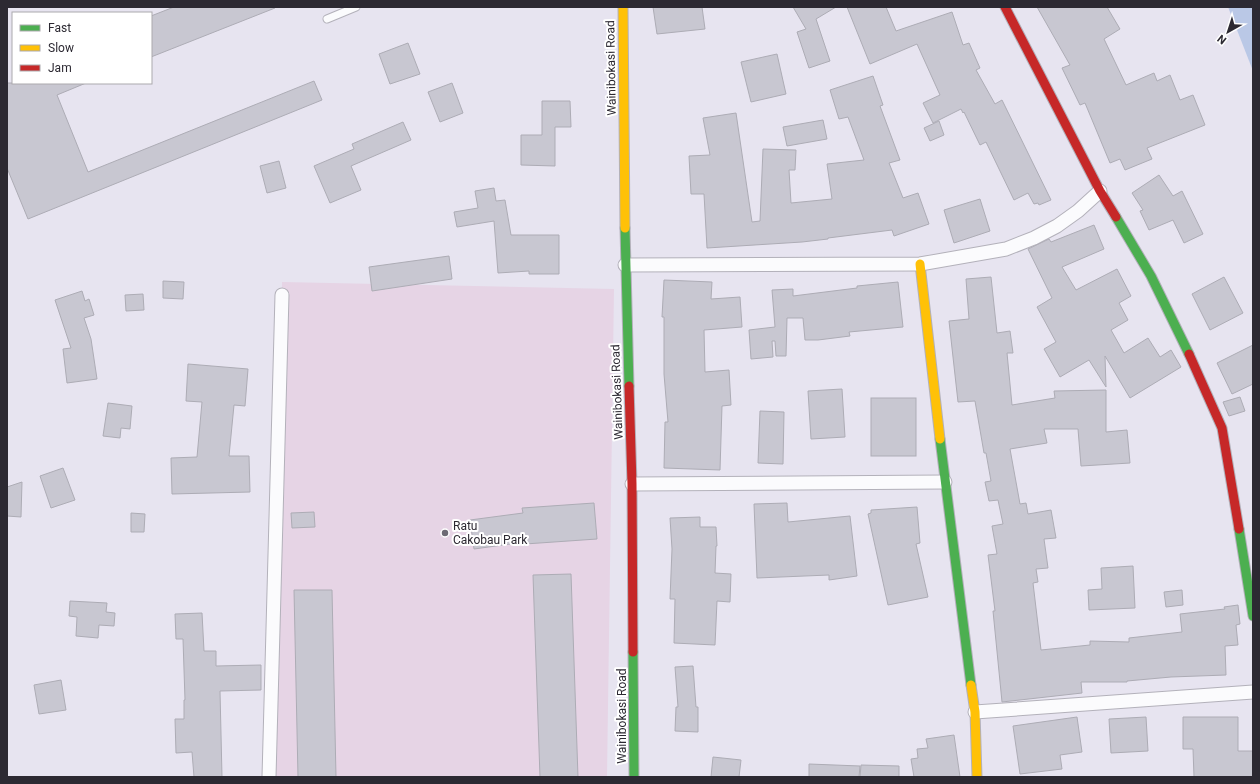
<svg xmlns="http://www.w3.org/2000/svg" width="1260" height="784" viewBox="0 0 1260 784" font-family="Roboto,sans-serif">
	<rect width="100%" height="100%" fill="#e7e4f0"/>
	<path fill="#e6d4e5" d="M282,282L614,289L607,777H275Z"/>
	<path fill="#bac8e6" d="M1228,7H1253V71Z"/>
	<g fill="#c8c7d1" stroke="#adacb5">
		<path d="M174,7H274L275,8L151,57V16Z"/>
		<path d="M653,7H702L705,29L657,34Z"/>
		<path d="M793,7H836L816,19L830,61L809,68L797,32L806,29Z"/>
		<path d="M847,7H886L896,31L952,12L963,45L969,43L980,68L976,70L995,104L1002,100L1051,200L1039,205L1038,203L1034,204L1028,193L1014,200L986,142L980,145L964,112L963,113L961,109L933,123L923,103L940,95L917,44L870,64Z"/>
		<path d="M1037,7H1107L1120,29L1104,39L1126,85L1154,73L1157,81L1170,75L1180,100L1193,95L1205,125L1147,148L1152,159L1125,170L1120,159L1110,163L1085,103L1080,105L1062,68L1070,65Z"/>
		<path d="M408,43L420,74L390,84L379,54Z"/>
		<path d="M777,54L786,94L751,102L741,62Z"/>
		<path d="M873,76L883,105L880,106L900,160L889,163L903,198L918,193L929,224L894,236L892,230L828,238V239L802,242L707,248L704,194H691L689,156L710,155L703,118L736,113L752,222L760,221L763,149L796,150L795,170H789L791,203L832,199L827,164L864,160L848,117L839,119L830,90Z"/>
		<path d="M314,81L322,100L28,219L7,168V83H86L57,95L88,172Z"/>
		<path d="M452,83L463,113L440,122L428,92Z"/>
		<path d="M542,101H570L571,127H555V166L521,165V135H542Z"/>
		<path d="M823,120L827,139L787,146L783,127Z"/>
		<path d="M939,121L944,135L930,141L924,128Z"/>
		<path d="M403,122L411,140L351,166L361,190L330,203L314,166L354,149L352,144Z"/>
		<path d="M279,161L286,188L267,193L260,166Z"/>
		<path d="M1159,175L1173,196L1182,191L1203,234L1184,243L1173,220L1149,230L1140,211L1143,210L1132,193Z"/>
		<path d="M494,188L496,201L505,200L511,235H559V274H529V271L498,273L494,221L457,227L454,212L478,208L475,191Z"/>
		<path d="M980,199L990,231L954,243L944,210Z"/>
		<path d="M1094,225L1104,249L1062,267L1076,290L1117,269L1131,296L1119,303L1128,320L1111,330L1124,353L1148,338L1160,357L1171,350L1181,367L1130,398L1105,356L1106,387L1089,360L1060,377L1044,349L1056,342L1037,307L1052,298L1028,249L1049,239L1051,242Z"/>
		<path d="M449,256L452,279L372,291L369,267Z"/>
		<path d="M991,277L997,333L1010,331L1013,353H1007L1012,405L1055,398L1054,391L1106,390V432L1127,430L1130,463L1081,466L1078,429H1044L1047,443L1010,449L1020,504L1026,503L1028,514L1051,510L1056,538L1044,539L1048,568L1036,569L1038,582L1033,583L1041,650L1090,645V641L1129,642V638L1182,632L1180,614L1225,609L1224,607L1238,605L1240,624L1236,625L1238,645L1225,646L1226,675L1171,677L1127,681V682H1081L1082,693L1002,702L993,611H995L988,555L997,554L992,526L1003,524L998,500L989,501L985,482L991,481L986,453H984L975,401L958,402L949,321L969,319L966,279Z"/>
		<path d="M1224,277L1243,313L1210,330L1192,294Z"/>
		<path d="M664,280L712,282L711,299L740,297L742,327L704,330L705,372L729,370L731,405L722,406L720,470L664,468L665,422H668L664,374V317H662Z"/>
		<path d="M163,281L184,282L183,299L163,298Z"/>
		<path d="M898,282L903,327L849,332L850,336L818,340H805L803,318H787L786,356H776L775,341H772L773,357L751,359L749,330L775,327L772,290L793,289V296L857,288V286Z"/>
		<path d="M82,291L85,301L89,299L94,315L84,318L91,339L97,379L67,383L63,349L71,348L55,300Z"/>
		<path d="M143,294L144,310L126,311L125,295Z"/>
		<path d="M1253,345V384L1232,394L1217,363Z"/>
		<path d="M188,364L248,369L245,406L234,405L229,456H249L250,492L172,494L171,458L197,457L202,402L186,401Z"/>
		<path d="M842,389L845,437L811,439L808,391Z"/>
		<path d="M1240,397L1245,411L1229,416L1223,402Z"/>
		<rect x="871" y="398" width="45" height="58"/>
		<path d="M108,403L132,406L130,429L121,428L120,438L103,436Z"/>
		<path d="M760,411L784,412L783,464L758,463Z"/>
		<path d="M63,468L75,500L51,508L40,476Z"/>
		<path d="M22,482L21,517L7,516V487Z"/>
		<path d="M594,503L597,539L525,544V542L474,549L470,520L523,513L522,508Z"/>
		<path d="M787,503L788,522L850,516L857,576L829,580V575L757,578L754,504Z"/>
		<path d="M917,507L920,543L916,544L928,597L888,605L868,514L871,513V510Z"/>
		<path d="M314,512L315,527L292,528L291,513Z"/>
		<path d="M131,513L145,514L144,532H131Z"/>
		<path d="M700,517V527H716L717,546H716L715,573L731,574L730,602L717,601L715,645L674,643L675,599H670L672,549L670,518Z"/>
		<path d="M1133,566L1135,608L1089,610L1088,590L1102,589L1101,568Z"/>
		<path d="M571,574L578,777H540L533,575Z"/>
		<path d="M294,590H332L336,777H298Z"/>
		<path d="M1182,590L1183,605L1166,607L1164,592Z"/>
		<path d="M70,601L107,603L106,612L115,613L114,626L99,625L98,638L76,636L77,617L69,616Z"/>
		<path d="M202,613L204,651H216V666L261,665V690L220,691L222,777H194L192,752L176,753L175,719H184V700H185L183,639H176L175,614Z"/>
		<path d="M693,666L696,707H698V732L675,731L676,707H678L675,667Z"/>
		<path d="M61,680L66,710L39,714L34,685Z"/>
		<path d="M1077,717L1082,752L1060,755L1062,769L1020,774L1013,726Z"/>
		<path d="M1146,717L1148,751L1111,753L1109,719Z"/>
		<path d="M1183,717H1238V751H1253V777H1194L1193,749H1183Z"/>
		<path d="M954,735L960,777H914L911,759L918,758L917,749L928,748L926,739Z"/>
		<path d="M713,757L741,760L739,777H711Z"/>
		<path d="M809,764L860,766L859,777H809Z"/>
		<path d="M861,765L899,766V777H860Z"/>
	</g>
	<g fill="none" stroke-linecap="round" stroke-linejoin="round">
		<defs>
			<path id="lane" d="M327,19L356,7"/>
			<g id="street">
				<path d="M625,265L920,264L1006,249L1034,238L1057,226L1078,211L1100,191"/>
				<path d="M632,484L945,482"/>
				<path d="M975,712L1253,692"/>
				<path d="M269,777L282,295"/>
			</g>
			<g id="fast">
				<path d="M1116,217L1151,276L1189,354"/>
				<path d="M625,228L629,386"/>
				<path d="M940,439L971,685"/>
				<path d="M1239,529L1253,616"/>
				<path d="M633,652L634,777"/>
			</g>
			<g id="slow">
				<path d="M623,7L625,228"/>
				<path d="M920,264L940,439"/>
				<path d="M971,685L975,712L977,777"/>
			</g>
			<g id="jam">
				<path d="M1005,7L1100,191L1116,217"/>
				<path d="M1189,354L1222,428L1239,529"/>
				<path d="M629,386L632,484L633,652"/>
			</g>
		</defs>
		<use href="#lane" stroke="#b3b1ba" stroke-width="9"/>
		<use href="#street" stroke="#b3b1ba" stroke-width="15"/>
		<use href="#fast" stroke="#b3b1ba" stroke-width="11"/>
		<use href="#slow" stroke="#b3b1ba" stroke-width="11"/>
		<use href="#jam" stroke="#b3b1ba" stroke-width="11"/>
		<use href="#lane" stroke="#fbfbfd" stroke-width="7"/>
		<use href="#street" stroke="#fbfbfd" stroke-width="13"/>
		<use href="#fast" stroke="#4caf50" stroke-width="9"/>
		<use href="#slow" stroke="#ffc107" stroke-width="9"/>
		<use href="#jam" stroke="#c62828" stroke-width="9"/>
	</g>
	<circle fill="#6d6a74" stroke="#fff" stroke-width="1.5" cx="445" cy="533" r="4"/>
	<g text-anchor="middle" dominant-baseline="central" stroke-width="4" stroke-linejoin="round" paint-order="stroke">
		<g font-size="12" fill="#2c2932" stroke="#fff">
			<text transform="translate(611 68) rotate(-91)">Wainibokasi Road</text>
			<text transform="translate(617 392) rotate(-92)">Wainibokasi Road</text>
			<text transform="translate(622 716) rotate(-90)">Wainibokasi Road</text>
		</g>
		<g font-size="12" fill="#2c2932" stroke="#fff" text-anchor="start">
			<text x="453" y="526">Ratu<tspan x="453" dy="14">Cakobau Park</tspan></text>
		</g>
	</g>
	<rect width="1260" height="784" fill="none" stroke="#2c2932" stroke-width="16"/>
	<rect x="12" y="12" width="140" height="72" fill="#ffffff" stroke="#aba9ad"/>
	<rect x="20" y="25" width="20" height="6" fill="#4caf50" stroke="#aba9ad"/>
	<text x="48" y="32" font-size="12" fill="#2c2932">Fast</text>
	<rect x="20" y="45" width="20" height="6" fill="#ffc107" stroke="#aba9ad"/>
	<text x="48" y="52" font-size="12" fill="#2c2932">Slow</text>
	<rect x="20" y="65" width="20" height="6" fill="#c62828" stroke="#aba9ad"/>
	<text x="48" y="72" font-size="12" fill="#2c2932">Jam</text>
	<g transform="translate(1228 32) rotate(219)" stroke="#ffffff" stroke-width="3" paint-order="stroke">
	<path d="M0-3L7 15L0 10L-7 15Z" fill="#2c2932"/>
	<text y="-6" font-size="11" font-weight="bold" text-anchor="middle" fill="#2c2932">N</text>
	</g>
</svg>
